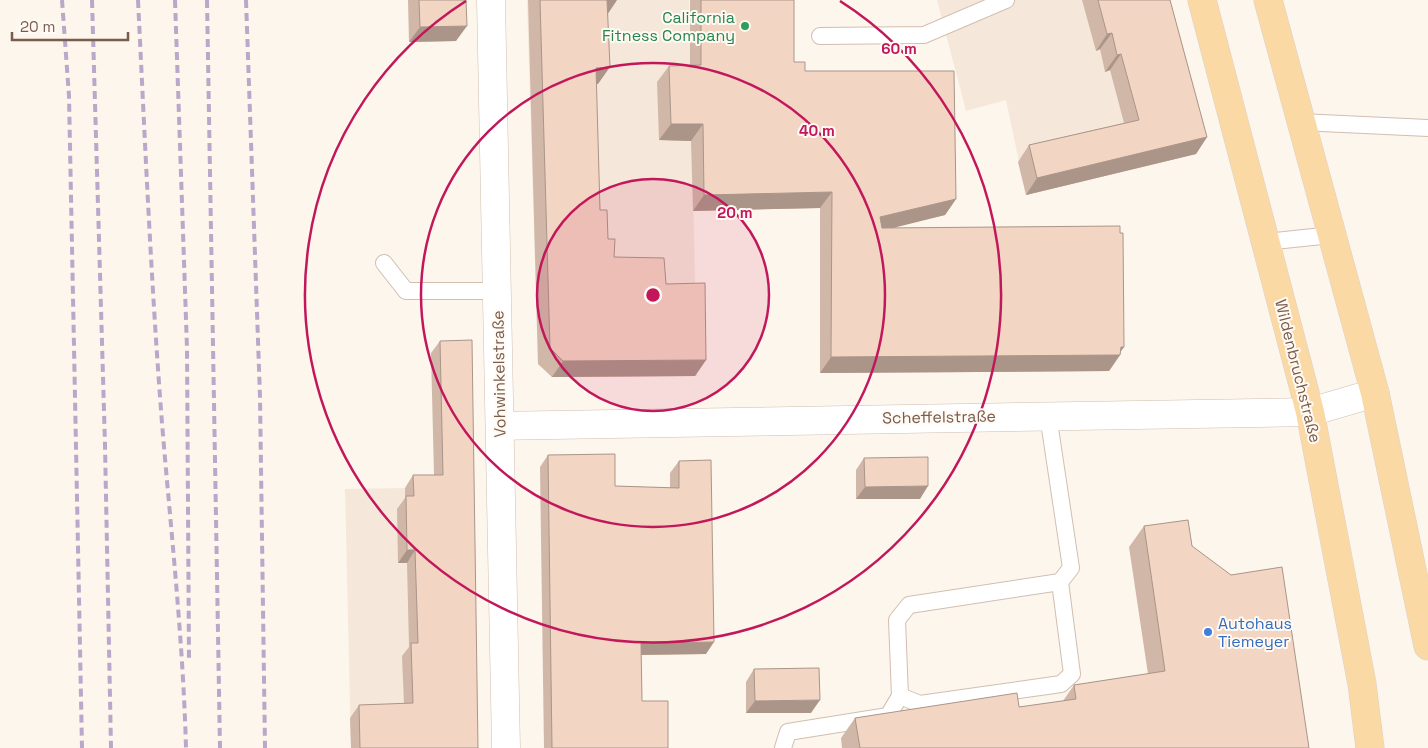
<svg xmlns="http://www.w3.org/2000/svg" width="1428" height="748" viewBox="0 0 1428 748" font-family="'Space Grotesk',sans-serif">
	<rect width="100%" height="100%" fill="#fdf6ec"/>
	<g fill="#f5e8da">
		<path d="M527,0H689L697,376L552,377L538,364Z"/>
		<path d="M937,0H1154L1196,154L1026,195L1006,100L966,111Z"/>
		<path d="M464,487L468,716L351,748L345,489Z"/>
	</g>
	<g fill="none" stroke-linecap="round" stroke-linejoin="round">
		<defs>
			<g id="service">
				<path d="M820,36L924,35L1006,0"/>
				<path d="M1300,122L1428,128"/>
				<path d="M1265,242L1332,235"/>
				<path d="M384,263L406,291H497"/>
				<path d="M900,696L920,704L1061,684L1072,674L1060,582"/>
				<path d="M783,748L788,732L888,716L900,696L897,620L909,605L1060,582L1071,568L1048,415"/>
			</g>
			<g id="minor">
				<path d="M491,0L506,748"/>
				<path d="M500,426L1310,412L1375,393"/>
			</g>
			<g id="primary">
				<path d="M1202,0L1310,412L1362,684L1370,748"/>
				<path d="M1268,0L1375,393L1428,646"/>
			</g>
		</defs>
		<use href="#service" stroke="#d1beb0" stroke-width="18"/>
		<use href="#minor" stroke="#d1beb0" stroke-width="29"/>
		<use href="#primary" stroke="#dad1cd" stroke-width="29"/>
		<use href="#service" stroke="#fff" stroke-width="16"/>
		<use href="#minor" stroke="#fff" stroke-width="28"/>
		<use href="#primary" stroke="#fbd9a5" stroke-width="28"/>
		<g stroke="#b9a8c9" stroke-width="4" stroke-dasharray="8 5" stroke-linecap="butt">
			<path d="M62,0L69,96L82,748"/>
			<path d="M92,0L105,445L111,748"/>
			<path d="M138,0C145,141 151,282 162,423C171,532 183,639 186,748"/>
			<path d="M175,0L187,348L189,661"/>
			<path d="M207,0L220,748"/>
			<path d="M246,0L260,397L265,748"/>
		</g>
	</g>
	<g fill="#d1b7a8">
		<path d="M408,0H466L456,41L409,42Z"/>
		<path d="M528,0H617L608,13L598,84H596L600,210L608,239L614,257L666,284L706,360L695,376L552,377L538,364Z"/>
		<path d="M690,0H794V62L956,199L945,215L894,227L1124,347L1121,351L1120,355L1109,371L820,373V208L693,211L691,141L659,140L657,82L669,66L690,65Z"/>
		<path d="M1082,0H1170L1207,137L1196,154L1026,195L1018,162L1029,145L1124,123L1110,70L1105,72L1100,49L1096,51Z"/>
		<path d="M440,341L478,748H351L350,718L359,705L404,704L402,656L409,647L407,563H398L397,509L405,498V488L413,475H434L431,353Z"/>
		<path d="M548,455L615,486L670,488V473L679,461L706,654L641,655L642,701L668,748H544L540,467Z"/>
		<path d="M864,458L920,499H856V470Z"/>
		<path d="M1144,526L1192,546L1309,748H842L841,738L855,718L1019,707L1063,701L1074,685L1148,674L1129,547Z"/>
		<path d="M754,669L811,713H746V682Z"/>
	</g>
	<g fill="#aa9588">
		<path d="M606,0H617L607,15Z"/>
		<path d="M467,26L456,41L409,42L420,27Z"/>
		<path d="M1112,33L1100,49L1096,51L1107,34Z"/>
		<path d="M1121,54L1110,70L1105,72L1117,55Z"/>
		<path d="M610,67L598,84H584L596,68Z"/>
		<path d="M671,124H703L691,141L659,140Z"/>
		<path d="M1207,137L1196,154L1026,195L1037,178Z"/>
		<path d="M832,192L820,208L693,211L704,195Z"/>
		<path d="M956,199L945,215L869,234L880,217Z"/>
		<path d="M1124,347L1118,355H1120L1109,371L820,373L831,357Z"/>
		<path d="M706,360L695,376L552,377L563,361Z"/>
		<path d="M928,486L920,499H856L865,487Z"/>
		<path d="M407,550H415L407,563H398Z"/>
		<path d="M714,642L706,654L632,655L641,643Z"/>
		<path d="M820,700L811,713H746L755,701Z"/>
	</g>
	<g fill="#f3d5c3" stroke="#aa9588">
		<path d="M419,0H466L467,26L420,27Z"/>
		<path d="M540,0H607L610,67L596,68L600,210H607L608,239H615L614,257L664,258L666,284L705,283L706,360L563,361L550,348Z"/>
		<path d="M701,0H794V62H805V71H954L956,199L880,217L882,228L1120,226V233H1123L1124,347H1121L1120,355L831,357L832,192L704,195L703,124H671L669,66L701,65Z"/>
		<path d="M1098,0H1170L1207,137L1037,178L1029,145L1139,120L1121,54L1117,55L1112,33L1107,34Z"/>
		<path d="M472,340L478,748H360L359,705L413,703L411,643H418L415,550H407L406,496H414L413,475H443L440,341Z"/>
		<path d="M615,454V486L679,488V461L711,460L714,642L641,643L642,701H668V748H552L548,455Z"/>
		<path d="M928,457V486L865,487L864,458Z"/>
		<path d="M1188,520L1192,546L1231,575L1282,567L1309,748H860L855,718L1017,693L1019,707L1076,699L1074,685L1165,671L1144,526Z"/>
		<path d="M819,668L820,700L755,701L754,669Z"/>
	</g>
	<circle cx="653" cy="295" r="116" fill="#c2185b" fill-opacity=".12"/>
	<g fill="none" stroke="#c2185b" stroke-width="2.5">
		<circle cx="653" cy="295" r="116"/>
		<circle cx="653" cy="295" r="232"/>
		<path d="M840 1A348 348 0 1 1 466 1"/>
	</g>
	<circle fill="#2e9e5b" stroke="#fffaf3" stroke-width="2" cx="745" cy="26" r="5"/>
	<circle fill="#3f7fe0" stroke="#fffaf3" stroke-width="2" cx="1208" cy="632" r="5"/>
	<g text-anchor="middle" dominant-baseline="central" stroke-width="4" stroke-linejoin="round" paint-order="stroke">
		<g font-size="16" fill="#27864d" stroke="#fffaf3" text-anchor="end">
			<text x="735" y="17">California<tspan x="735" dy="18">Fitness Company</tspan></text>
		</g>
		<g font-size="16" fill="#7a5c4d" stroke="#fffaf3">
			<text transform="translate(1298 371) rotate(76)">Wildenbruchstraße</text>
			<text transform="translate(499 374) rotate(-91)">Vohwinkelstraße</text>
			<text transform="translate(939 417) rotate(-1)">Scheffelstraße</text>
		</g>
		<g font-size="16" fill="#366cbe" stroke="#fffaf3" text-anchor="start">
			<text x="1218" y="623">Autohaus<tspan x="1218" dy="18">Tiemeyer</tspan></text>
		</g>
	</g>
	<circle cx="653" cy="295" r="8" fill="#c2185b" stroke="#fffaf3" stroke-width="2.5"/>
	<g font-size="15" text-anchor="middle" font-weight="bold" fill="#c2185b" stroke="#fffaf3" stroke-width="4" stroke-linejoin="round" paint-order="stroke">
		<text x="899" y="54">60 m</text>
		<text x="817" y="136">40 m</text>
		<text x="735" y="218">20 m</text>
	</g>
	<path d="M12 32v8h116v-8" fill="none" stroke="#7a5c4d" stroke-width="2.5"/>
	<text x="20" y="32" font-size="15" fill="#7a5c4d" stroke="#fffaf3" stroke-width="4" paint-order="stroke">20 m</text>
</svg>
